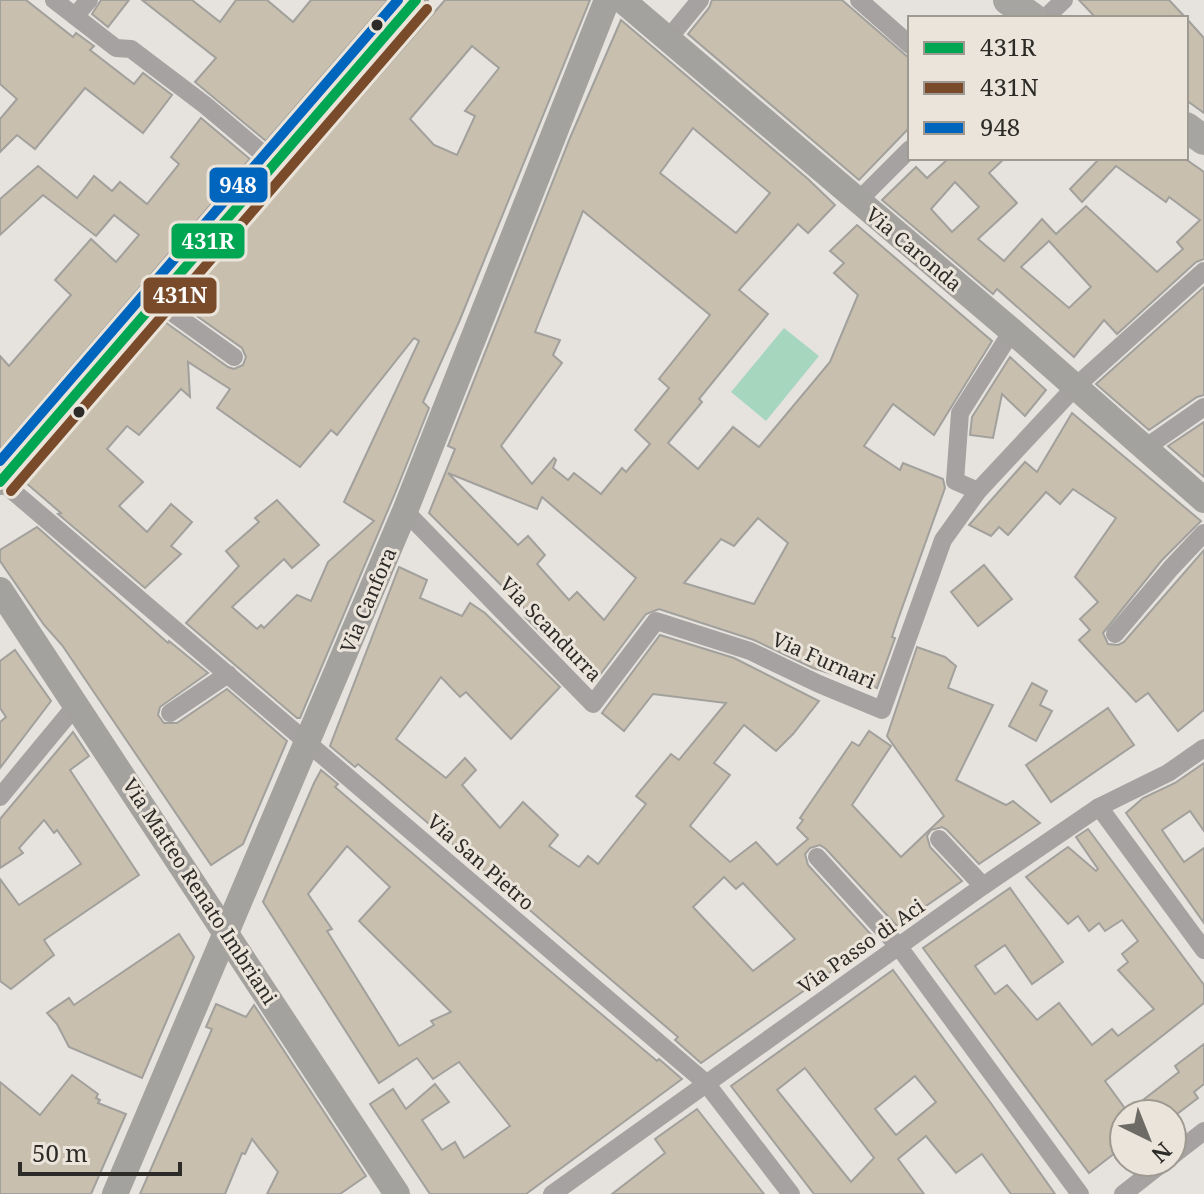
<svg xmlns="http://www.w3.org/2000/svg" width="1204" height="1194" viewBox="0 0 1204 1194" font-family="'Noto Serif',serif">
	<rect width="100%" height="100%" fill="#e6e3de"/>
	<path fill="#a7d6bf" d="M784,328L819,356L766,421L731,392Z"/>
	<g fill="#c8bfae" stroke="#a2a09c" stroke-width="2" fill-rule="evenodd">
		<path d="M0,0H26L73,37L76,33L94,46L90,50L134,84L143,73L172,95L143,133L85,88L35,149L17,135L0,152V119L17,99L0,84Z"/>
		<path d="M101,0H129L108,27L92,14Z"/>
		<path d="M142,0H192L220,22L236,0H267L293,22L311,0H388L266,141L195,82L216,58Z"/>
		<path d="M445,0H590L459,322L423,402L429,408L396,491L300,718H297L186,623L239,566L226,551L259,522L255,518L277,500L319,545L292,568L284,559L232,607L257,629L261,625L264,628L297,595L311,601L328,562L374,521L344,502L419,341L414,338L337,435L331,430L300,467L217,408L230,389L188,362L190,397L181,389L139,435L127,426L107,449L143,482L119,506L147,532L171,504L192,522L171,546L181,554L145,588L58,514L61,513L26,483L165,322L228,367L234,369L243,365L246,357L242,348L180,304ZM472,46L499,68L465,111L475,116L457,155L434,145L410,119Z"/>
		<path d="M712,0H842L910,59V127L859,180L688,34L709,8Z"/>
		<path d="M1079,0H1169L1186,18H1096Z"/>
		<path d="M1186,18L1204,38V113L1186,100Z"/>
		<path d="M621,20L808,179L835,205L808,233L798,224L739,290L768,314L699,399L702,402L668,443L698,469L733,427L759,447L830,362L858,295L834,273L844,263L830,251L857,225L992,341L934,435L893,404L864,446L900,470L903,463L943,479L945,488L897,622L892,637L895,638L877,688L813,668L754,640L659,609L646,614L593,684L525,617L529,613L429,513L455,449L448,446L570,138ZM693,128L770,193L736,233L660,173ZM583,211L710,315L659,379L669,388L635,430L650,444L626,472L622,468L601,494L574,473L568,480L553,468L556,460L554,458L532,484L501,446L562,363L553,355L560,340L535,332ZM448,473L537,509L542,497L636,578L604,620L577,592L569,600L537,564L545,555L528,536L518,545ZM758,518L788,543L754,604L684,583L721,539L734,546Z"/>
		<path d="M201,118L250,159L0,450V356L9,366L71,295L55,280L91,239L116,262L139,235L114,215L96,236L43,195L0,235V199L38,166L77,198L94,176L112,191L120,182L147,204L179,164L171,157Z"/>
		<path d="M949,158H1005L989,173L1017,203L978,239L1004,261L1042,219L1056,234L1086,206L1157,272L1183,249L1177,242L1200,220L1169,197L1166,202L1116,166L1082,202L1070,189L1100,158H1184L1204,172V259L1196,262L1117,334L1104,320L1074,357L997,289L993,294L882,200L916,167L927,178ZM955,182L979,207L952,232L931,209ZM1049,241L1091,287L1069,308L1021,267Z"/>
		<path d="M1204,287V395L1197,397L1149,430L1096,384Z"/>
		<path d="M1010,357L1046,390L1025,416L1002,394L993,438L970,435L972,417Z"/>
		<path d="M1072,413L1201,521L1162,560L1103,633L1108,644L1118,645L1124,642L1204,550V710L1178,731L1148,693L1136,702L1079,640L1090,630L1080,619L1098,602L1075,577L1116,518L1073,489L1060,504L1046,492L1008,535L999,527L991,536L969,525L1025,462L1037,472Z"/>
		<path d="M1204,422V477L1168,446Z"/>
		<path d="M37,527L168,643L169,641L208,673L160,707L158,715L164,723H177L227,689L287,741L243,844L211,865L62,645L44,625L0,561V550Z"/>
		<path d="M984,565L1012,599L978,626L951,592Z"/>
		<path d="M399,567L427,580L420,598L462,616L470,603L485,613L560,687L511,739L466,692L460,697L441,677L396,739L446,778L465,758L476,770L462,785L500,828L523,802L558,835L549,846L579,867L588,856L598,864L646,804L636,796L671,754L679,760L726,703L653,694L624,731L602,713L660,635L734,658L819,701L793,734L776,751L744,725L714,763L730,775L690,826L730,862L756,842L777,865L808,839L797,828L803,820L800,818L852,742L859,746L869,731L891,746L852,805L901,857L944,816L887,736L917,647L945,657L956,666L948,688L993,705L956,780L1006,805L1013,801L1040,823L979,864L947,830L942,827L931,830L927,836L930,847L962,881L897,926L826,849L820,845L810,848L805,854L808,865L876,940L701,1063L675,1040L678,1037L380,782L358,764L355,767L330,746ZM724,877L736,889L743,883L795,939L753,971L693,907Z"/>
		<path d="M15,650L51,701L0,768V722L6,717L0,708V661Z"/>
		<path d="M1032,683L1047,691L1040,705L1052,711L1036,741L1009,726Z"/>
		<path d="M1108,708L1134,745L1051,802L1026,765Z"/>
		<path d="M73,732L89,756L70,770L139,875L44,940L54,955L11,989L0,981V879L19,905L81,864L57,830L54,833L44,820L19,848L23,853L0,868V819Z"/>
		<path d="M1204,763V831L1190,811L1162,830L1184,862L1204,848V923L1126,813L1143,798L1175,783Z"/>
		<path d="M321,770L338,784L335,787L537,960L657,1061L659,1059L682,1079L526,1194H430L370,1104L393,1089L406,1109L435,1084L449,1102L422,1120L442,1150L455,1142L464,1158L510,1126L459,1062L433,1079L417,1058L379,1083L263,902L314,783ZM347,846L390,887L359,921L451,1012L431,1021L434,1025L399,1046L327,931L332,929L308,894Z"/>
		<path d="M1088,829L1204,985V1003L1105,1081L1124,1107V1146L1089,1173L923,948L1010,888L1063,962L1032,984L1005,945L975,966L995,994L1007,985L1037,1020L1059,1003L1092,1045L1112,1029L1118,1036L1154,1009L1118,970L1128,962L1122,954L1138,941L1122,920L1105,931L1099,923L1089,931L1078,916L1068,924L1026,877L1068,847L1096,871L1098,869L1076,837Z"/>
		<path d="M179,934L194,957L142,1078L69,1047L57,1024L47,1013L69,998L74,1005Z"/>
		<path d="M893,970L990,1102L1055,1194H1011L982,1154L956,1173L926,1136L898,1159L924,1194H814L731,1086ZM805,1068L874,1158L851,1182L777,1090ZM915,1076L936,1102L896,1135L875,1109Z"/>
		<path d="M216,1004L246,1017L254,1005L366,1176L340,1194H267L278,1172L252,1139L245,1154L242,1153L225,1194H140L212,1029L206,1027Z"/>
		<path d="M1204,1044V1084L1194,1092L1198,1098L1177,1114H1125L1179,1072L1175,1066Z"/>
		<path d="M72,1075L98,1094L96,1098L100,1100L98,1103L126,1114L91,1194H0V1082L40,1115Z"/>
		<path d="M697,1109L764,1194H612L665,1153L655,1139Z"/>
	</g>
	<g fill="none" stroke-linecap="round" stroke-linejoin="round">
		<g stroke="#a5a2a1" stroke-width="18">
			<path d="M54,0L116,48L131,49L205,105L275,164"/>
			<path d="M859,0L910,45"/>
			<path d="M75,16L89,0"/>
			<path d="M1045,18L1064,0"/>
			<path d="M668,39L700,0"/>
			<path d="M857,202L910,149"/>
			<path d="M156,301L234,357"/>
			<path d="M1145,448L1204,407"/>
			<path d="M1,481L706,1083L791,1194"/>
			<path d="M978,491L955,481L960,413L1012,331"/>
			<path d="M405,511L593,704L656,621L750,651L819,684L882,710L943,540L978,491L1075,387L1204,271"/>
			<path d="M1115,634L1171,568L1204,533"/>
			<path d="M170,713L228,674"/>
			<path d="M0,797L77,704"/>
			<path d="M1099,807L1204,950"/>
			<path d="M939,839L983,886"/>
			<path d="M817,857L899,947L1080,1194"/>
			<path d="M1172,1156L1204,1131"/>
			<path d="M552,1194L983,886L1099,807L1168,773L1204,748"/>
			<path d="M1123,1194L1164,1162"/>
		</g>
		<g stroke="#a4a29f" stroke-width="26">
			<path d="M622,0L1012,331L1204,500"/>
			<path d="M0,482L416,0"/>
			<path d="M0,590L397,1194"/>
			<path d="M115,1194L405,511L607,0"/>
		</g>
		<g stroke="#a7a5a2" stroke-width="30">
			<path d="M1008,0L1033,18"/>
			<path d="M1186,127L1204,140"/>
		</g>
		<defs>
			<path id="bus-1" d="M0,482L416,0"/>
			<path id="bus-2" d="M11,491L427,9"/>
			<path id="bus-3" d="M0,461L398,0"/>
		</defs>
		<use href="#bus-1" stroke="#eae4da" stroke-width="16"/>
		<use href="#bus-2" stroke="#eae4da" stroke-width="16"/>
		<use href="#bus-3" stroke="#eae4da" stroke-width="16"/>
		<use href="#bus-1" stroke="#00a651" stroke-width="10"/>
		<use href="#bus-2" stroke="#7a4b2a" stroke-width="10"/>
		<use href="#bus-3" stroke="#0065bd" stroke-width="10"/>
	</g>
	<g fill="#2d2b27" stroke="#eae4da" stroke-width="3">
		<circle cx="377" cy="25" r="7"/>
		<circle cx="79" cy="412" r="7"/>
	</g>
	<g text-anchor="middle" dominant-baseline="central" stroke-width="6" stroke-linejoin="round" paint-order="stroke">
		<g font-size="20" fill="#2d2b27" stroke="#eae4da">
			<text transform="translate(914 249) rotate(40)">Via Caronda</text>
			<text transform="translate(368 600) rotate(-67)">Via Canfora</text>
			<text transform="translate(551 629) rotate(46)">Via Scandurra</text>
			<text transform="translate(824 660) rotate(24)">Via Furnari</text>
			<text transform="translate(481 862) rotate(41)">Via San Pietro</text>
			<text transform="translate(200 891) rotate(57)">Via Matteo Renato Imbriani</text>
			<text transform="translate(861 946) rotate(-35)">Via Passo di Aci</text>
		</g>
	</g>
	<g stroke="#eae4da" stroke-width="3">
		<rect x="208" y="166" width="61" height="38" rx="8" fill="#0065bd"/>
		<rect x="170" y="222" width="76" height="38" rx="8" fill="#00a651"/>
		<rect x="142" y="276" width="76" height="39" rx="8" fill="#7a4b2a"/>
	</g>
	<g font-size="22" text-anchor="middle" font-weight="bold" fill="#fff">
		<text x="238" y="193">948</text>
		<text x="208" y="249">431R</text>
		<text x="180" y="303">431N</text>
	</g>
	<rect x="908" y="16" width="280" height="144" fill="#eae4da" stroke="#9e9a92" stroke-width="2"/>
	<rect x="924" y="42" width="40" height="12" fill="#00a651" stroke="#9e9a92" stroke-width="2"/>
	<text x="980" y="56" font-size="24" fill="#2d2b27">431R</text>
	<rect x="924" y="82" width="40" height="12" fill="#7a4b2a" stroke="#9e9a92" stroke-width="2"/>
	<text x="980" y="96" font-size="24" fill="#2d2b27">431N</text>
	<rect x="924" y="122" width="40" height="12" fill="#0065bd" stroke="#9e9a92" stroke-width="2"/>
	<text x="980" y="136" font-size="24" fill="#2d2b27">948</text>
	<g transform="translate(1148 1138) rotate(137)"><circle r="38" fill="#eae4da" stroke="#9e9a92" stroke-width="2"/>
	<path d="M0-6L14 30L0 20L-14 30Z" fill="#6e6b67"/>
	<text y="-12" font-size="22" font-weight="bold" text-anchor="middle" fill="#2d2b27">N</text>
	</g>
	<path d="M20 1162v12h160v-12" fill="none" stroke="#2d2b27" stroke-width="4"/>
	<text x="32" y="1162" font-size="24" fill="#2d2b27" stroke="#eae4da" stroke-width="6" paint-order="stroke">50 m</text>
</svg>
